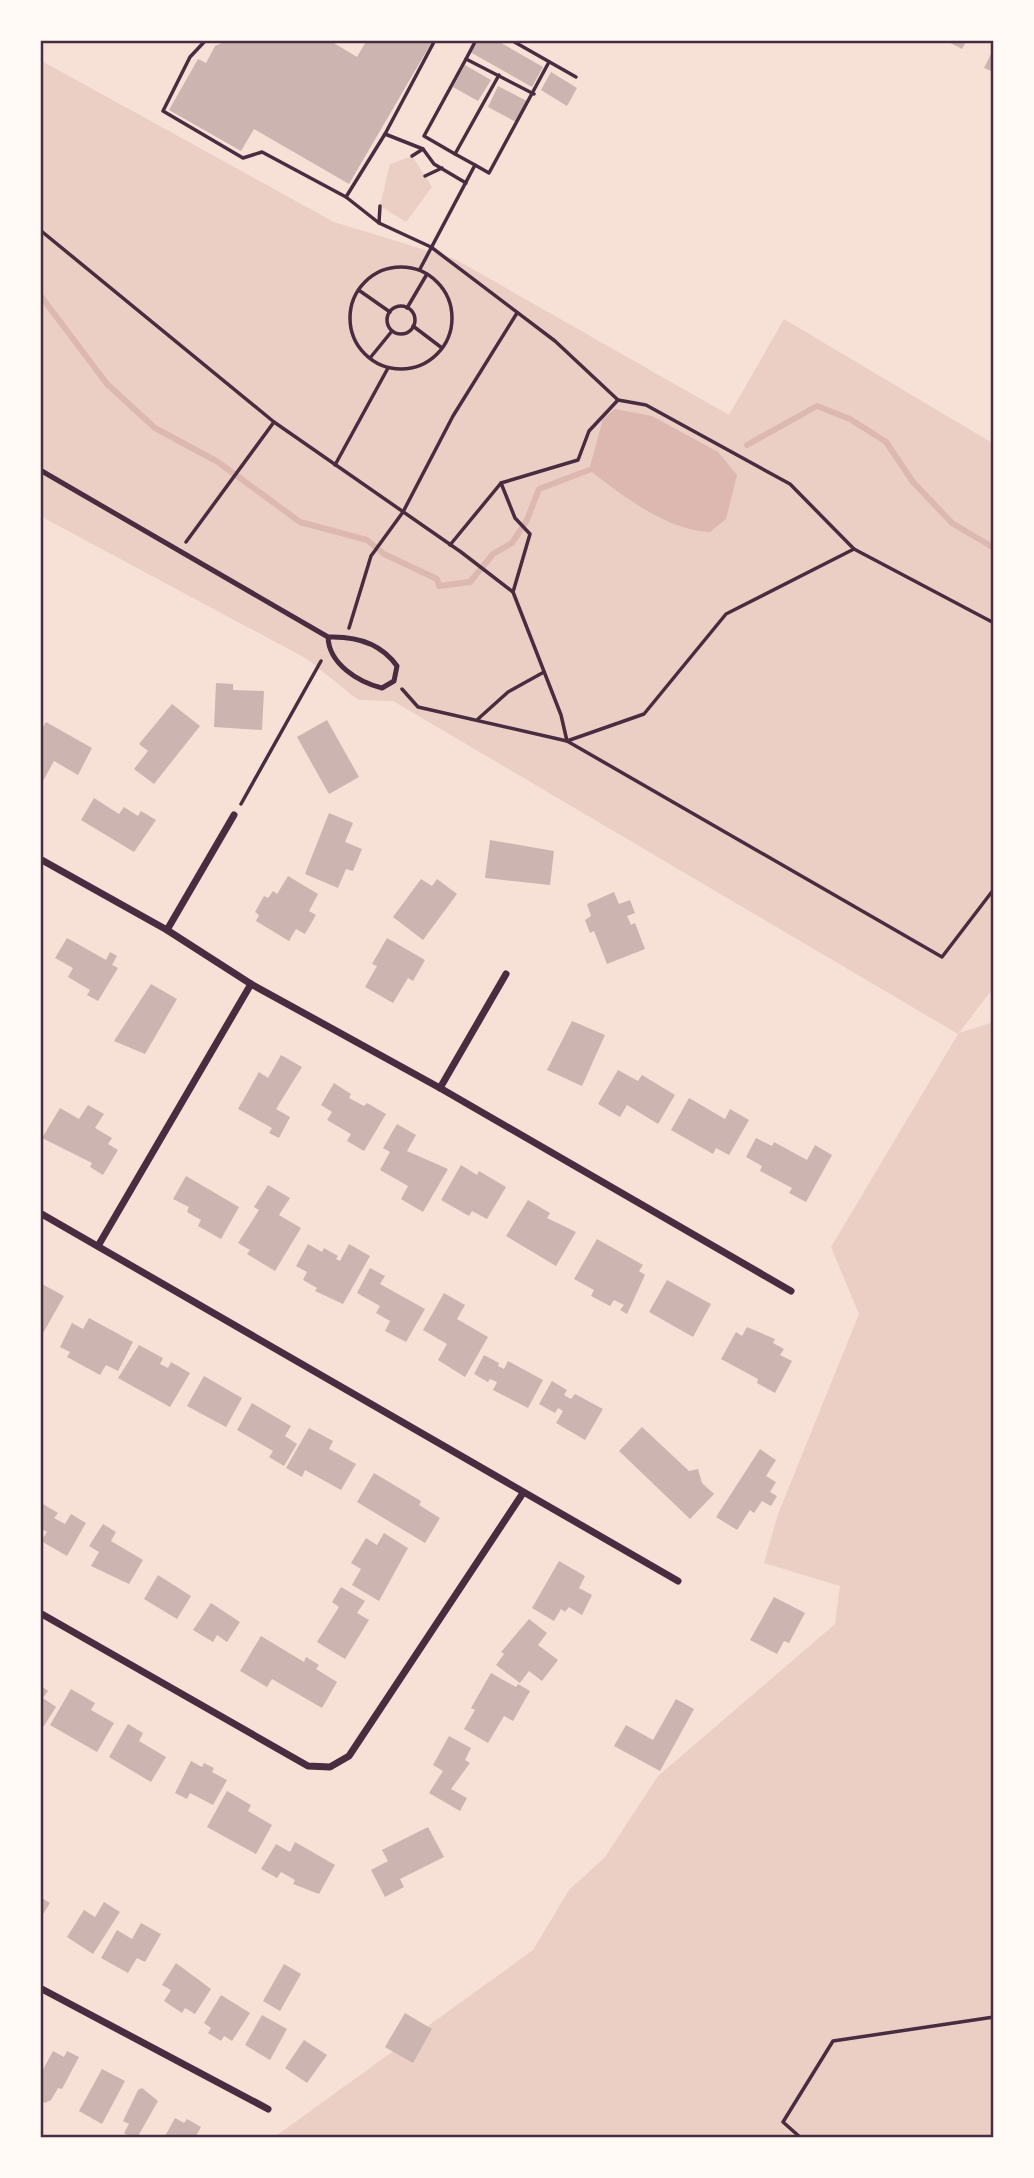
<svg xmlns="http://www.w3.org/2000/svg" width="1034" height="2178" viewBox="0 0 1034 2178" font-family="Barlow,sans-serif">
	<rect width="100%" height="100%" fill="#f7e1d7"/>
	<g fill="#ebcfc5">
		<path d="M40,60L334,222L455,259L729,415L784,319L994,444V987L959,1033L994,1022V2138H273L533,1950L569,1890L605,1857L658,1776L835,1624L840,1586L764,1563L778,1514L859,1314L831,1247L958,1034L393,701L358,700L307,659L40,516Z"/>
		<path d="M412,156L432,187L406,222L380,206L390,164Z"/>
	</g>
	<path fill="#dcb8b0" d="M615,409L652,416L718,452L737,475L726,519L710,532C665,530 624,496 589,470L603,419Z"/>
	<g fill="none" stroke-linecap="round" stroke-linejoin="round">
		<g stroke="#dcb8b0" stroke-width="6">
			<path d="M40,295L107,384L155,428L218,462L300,522L367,540L384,554L437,579L439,586L470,582L493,554L512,543L527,520L539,489L589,470"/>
			<path d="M747,445L817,406L850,419L886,442L913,482L952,523L994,548"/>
		</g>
	</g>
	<g fill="#ccb4b1">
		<path d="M229,40H329L357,57L367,40H433L349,184L254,129L241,151L169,110L198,59L206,63L215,46Z"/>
		<path d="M477,40H496L543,67L532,87L470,52Z"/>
		<path d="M945,40H967L962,49Z"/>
		<path d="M994,48V72L984,68Z"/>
		<path d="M465,65L491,80L478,101L453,87Z"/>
		<path d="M551,72L577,88L567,106L541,90Z"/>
		<path d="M498,86L527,101L516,122L488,107Z"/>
		<path d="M216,683L233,684V690L264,691L262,730L214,727Z"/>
		<path d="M172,704L200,726L154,784L134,769L148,751L139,744Z"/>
		<path d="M327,720L359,777L329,794L297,737Z"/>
		<path d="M46,722L92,748L78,775L54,761L43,781L40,780V732Z"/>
		<path d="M94,798L119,814L124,807L138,816L141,811L156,820L134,852L81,820Z"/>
		<path d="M329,813L353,823L345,842L362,849L353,871L346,869L338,888L305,874Z"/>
		<path d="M490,840L554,851L550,885L485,878Z"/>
		<path d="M288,876L318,894L309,911L316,915L305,934L296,929L289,941L256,921L259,915L255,912L264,896L268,898L273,891L277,894Z"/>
		<path d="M421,879L432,886L437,879L457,894L423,940L393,917Z"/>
		<path d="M614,892L619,904L630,900L635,913L627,916L631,925L635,923L645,949L607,964L594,931L590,933L585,920L591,916L587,904Z"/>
		<path d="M67,938L106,960L110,952L117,956L112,965L118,968L98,1001L87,995L90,990L68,977L73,968L55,958Z"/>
		<path d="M387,938L425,960L413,981L408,978L393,1003L365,987L377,966L372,964Z"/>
		<path d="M151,984L177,999L145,1054L114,1041Z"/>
		<path d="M572,1021L605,1035L582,1086L547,1070Z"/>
		<path d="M281,1055L302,1067L276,1109L290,1117L279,1138L269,1133L272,1128L238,1109L259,1072L268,1078Z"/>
		<path d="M618,1070L638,1081L642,1075L675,1095L658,1124L627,1105L620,1117L598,1104Z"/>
		<path d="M334,1083L351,1094L349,1098L364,1106L367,1103L386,1114L364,1151L347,1141L351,1134L327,1120L332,1112L321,1105Z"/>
		<path d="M689,1098L725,1119L730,1109L749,1120L729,1155L716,1148L713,1154L671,1130Z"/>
		<path d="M88,1105L104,1114L95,1128L112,1138L108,1144L118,1150L103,1175L90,1167L92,1163L42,1138L60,1108L79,1119Z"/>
		<path d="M397,1124L416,1135L407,1151L448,1169L423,1212L401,1199L408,1186L380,1170L390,1152L383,1148Z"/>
		<path d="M756,1138L772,1146L774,1142L807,1160L815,1145L832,1155L806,1202L789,1193L792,1188L760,1171L762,1166L746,1157Z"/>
		<path d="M461,1165L477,1175L479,1171L506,1187L487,1219L472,1211L469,1216L441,1200Z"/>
		<path d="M186,1176L239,1207L221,1239L198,1226L201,1220L187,1212L189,1207L173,1199Z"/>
		<path d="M268,1185L290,1198L279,1215L301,1228L275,1271L247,1254L250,1250L238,1243L259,1210L254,1207Z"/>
		<path d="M528,1200L550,1213L547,1218L576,1232L556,1266L506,1236Z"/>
		<path d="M597,1239L643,1265L639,1271L645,1275L627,1314L620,1310L624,1305L614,1300L610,1306L591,1296L594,1290L574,1279Z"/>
		<path d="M308,1244L322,1252L324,1248L338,1256L336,1259L340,1261L349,1244L370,1256L343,1304L315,1291L317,1288L303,1280L307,1272L296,1266Z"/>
		<path d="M370,1268L385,1276L380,1284L425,1309L406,1342L385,1331L390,1321L376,1313L380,1306L357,1293Z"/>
		<path d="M667,1280L711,1304L693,1337L649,1312Z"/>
		<path d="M40,1283L64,1296L42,1335L40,1334Z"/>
		<path d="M444,1293L465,1305L457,1319L488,1337L465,1377L438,1360L447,1344L423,1330Z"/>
		<path d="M89,1318L133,1342L118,1371L106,1365L100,1375L67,1357L70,1352L60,1347L72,1323L83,1329Z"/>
		<path d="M747,1327L775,1339L773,1343L784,1349L780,1355L792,1361L775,1393L757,1383L758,1379L721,1359L736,1332L742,1336Z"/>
		<path d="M139,1345L163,1358L160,1364L168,1368L171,1362L190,1373L170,1407L118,1378Z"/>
		<path d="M484,1355L499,1363L498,1366L504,1369L508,1361L543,1380L528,1408L493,1390L497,1382L490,1379L488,1382L474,1374Z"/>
		<path d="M204,1376L242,1398L226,1427L187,1406Z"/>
		<path d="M552,1381L567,1390L564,1395L571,1399L575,1394L603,1409L585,1440L556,1423L563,1411L558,1408L555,1413L539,1404Z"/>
		<path d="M252,1403L291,1426L285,1436L297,1444L284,1466L269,1457L273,1451L237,1430Z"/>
		<path d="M642,1427L689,1471L698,1469L702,1483L714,1494L690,1519L619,1451Z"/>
		<path d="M309,1428L333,1441L329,1449L356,1464L341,1490L305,1470L302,1477L286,1468Z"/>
		<path d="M760,1449L776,1460L766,1476L776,1482L770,1492L777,1496L771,1506L762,1501L754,1513L750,1510L737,1530L716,1517Z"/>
		<path d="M374,1473L421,1501L419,1505L440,1518L425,1543L357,1502Z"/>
		<path d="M43,1504L58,1513L54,1518L65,1524L71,1514L86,1523L67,1556L41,1541L47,1532L40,1528Z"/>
		<path d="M103,1524L116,1532L111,1541L143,1560L129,1584L91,1566L99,1552L89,1546Z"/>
		<path d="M384,1533L408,1548L379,1601L352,1585L361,1569L351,1563L366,1538L377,1545Z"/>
		<path d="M559,1561L585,1576L579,1588L592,1595L582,1615L569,1607L565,1612L561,1609L554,1621L532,1608Z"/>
		<path d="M158,1575L191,1596L177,1619L144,1599Z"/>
		<path d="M341,1587L365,1601L357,1613L369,1620L345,1659L317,1642L339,1607L332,1602Z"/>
		<path d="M774,1597L805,1613L789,1643L784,1641L777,1654L750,1640Z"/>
		<path d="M211,1603L240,1622L227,1642L217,1635L213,1642L193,1630Z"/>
		<path d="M529,1619L547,1633L538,1645L558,1660L542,1681L529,1671L520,1683L496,1665L504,1654L501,1652Z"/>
		<path d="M261,1636L304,1662L306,1657L319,1665L316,1669L337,1682L322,1708L272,1679L267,1687L240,1671Z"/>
		<path d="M491,1673L516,1687L518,1684L530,1691L513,1721L504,1716L488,1743L464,1729L475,1710L471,1708Z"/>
		<path d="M40,1685L48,1691L43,1698L56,1707L40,1732Z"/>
		<path d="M71,1689L95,1703L91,1710L114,1723L97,1752L50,1725Z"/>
		<path d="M676,1699L694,1709L660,1771L614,1746L626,1725L653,1740Z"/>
		<path d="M128,1724L143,1733L139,1741L166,1757L151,1782L109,1757Z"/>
		<path d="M449,1736L471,1748L465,1760L470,1763L451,1789L467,1798L460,1811L429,1793L443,1771L433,1765Z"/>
		<path d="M191,1761L202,1767L204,1763L214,1768L212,1772L227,1780L213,1805L190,1793L187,1799L175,1793Z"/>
		<path d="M227,1791L251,1805L248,1811L272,1825L256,1854L207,1827Z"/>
		<path d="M428,1827L444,1857L400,1879L404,1887L385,1897L371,1870L388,1861L382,1850Z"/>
		<path d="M295,1842L335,1865L319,1894L293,1884L295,1880L281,1872L277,1878L261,1869L276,1844L290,1852Z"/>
		<path d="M40,1897L50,1903L40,1919Z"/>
		<path d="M104,1902L120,1912L93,1954L67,1937L84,1910L95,1917Z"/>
		<path d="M141,1923L161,1934L145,1962L137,1958L128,1973L101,1958L117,1930L132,1939Z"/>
		<path d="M176,1963L211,1989L195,2014L185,2008L182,2013L164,2001L171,1990L162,1985Z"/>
		<path d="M284,1964L301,1974L280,2011L263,2001Z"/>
		<path d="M221,1995L250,2013L232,2041L224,2036L221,2041L208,2033L211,2028L204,2023Z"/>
		<path d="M405,2013L432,2029L413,2063L385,2047Z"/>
		<path d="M262,2015L287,2029L270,2060L245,2045Z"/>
		<path d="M304,2040L327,2055L307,2083L285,2068Z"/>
		<path d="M53,2051L64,2057L67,2051L79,2057L62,2089L58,2088L51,2100L45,2103L40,2100V2075Z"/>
		<path d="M102,2069L125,2081L102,2124L79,2111Z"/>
		<path d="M142,2088L158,2101L137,2138H132L124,2133L129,2124L123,2121L138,2090Z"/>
		<path d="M175,2118L184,2123L187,2119L201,2127L195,2138H164Z"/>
	</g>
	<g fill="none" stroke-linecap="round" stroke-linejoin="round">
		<g stroke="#4a2c40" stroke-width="3.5">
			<path d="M206,40L190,57L163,111L243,158L262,152L346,197L379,223"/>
			<path d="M476,40L466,59L534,94"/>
			<path d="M511,40L576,77"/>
			<path d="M385,134L435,40"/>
			<path d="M455,154L424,136L466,59"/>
			<path d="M412,156L423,149"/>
			<path d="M475,165L455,154L499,75"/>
			<path d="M425,176L442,168"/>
			<path d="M346,197L385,134L423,149L434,164L466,183"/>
			<path d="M380,206L379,223L431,247L555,341L618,400"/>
			<path d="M40,230L274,422"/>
			<circle cx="401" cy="318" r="51"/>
			<path d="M420,269L475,165L489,173L549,62"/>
			<path d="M360,291L390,312"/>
			<circle cx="401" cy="320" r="14"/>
			<path d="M407,308L427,274"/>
			<path d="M413,326L442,348"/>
			<path d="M370,358L392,331"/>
			<path d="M335,465L388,368"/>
			<path d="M501,483L578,460L589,431L618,400L646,405L790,484L854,549"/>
			<path d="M186,542L274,422L461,552L513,592L561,715L567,741"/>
			<path d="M450,545L501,483L515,518L530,534L513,592"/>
			<path d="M349,628L371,556L403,512L453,416L517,313"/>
			<path d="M402,689L418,707L567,741L942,957L994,889"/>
			<path d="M478,719L508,692L544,672"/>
			<path d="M567,741L644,714L726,614L854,549L994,623"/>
			<path d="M241,804L321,661"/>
			<path d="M801,2138L783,2122L833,2041L994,2017"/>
		</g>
		<path stroke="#4a2c40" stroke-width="5" d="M40,470L328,637C356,636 381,643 397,666L394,681L382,688C358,682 329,664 328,637"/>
		<g stroke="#4a2c40" stroke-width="7">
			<path d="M40,859L167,930L251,984L440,1088L791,1291"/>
			<path d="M167,930L234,815"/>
			<path d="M440,1088L506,974"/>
			<path d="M40,1213L678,1581"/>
			<path d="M98,1246L251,984"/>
			<path d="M40,1613L308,1766L330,1767L349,1756L523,1493"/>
			<path d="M40,1988L268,2109"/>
		</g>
	</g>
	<rect width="1034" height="2178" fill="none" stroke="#fffaf5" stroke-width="84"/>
	<rect x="42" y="42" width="950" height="2094" fill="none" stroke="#4a2c40" stroke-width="2.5"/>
</svg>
